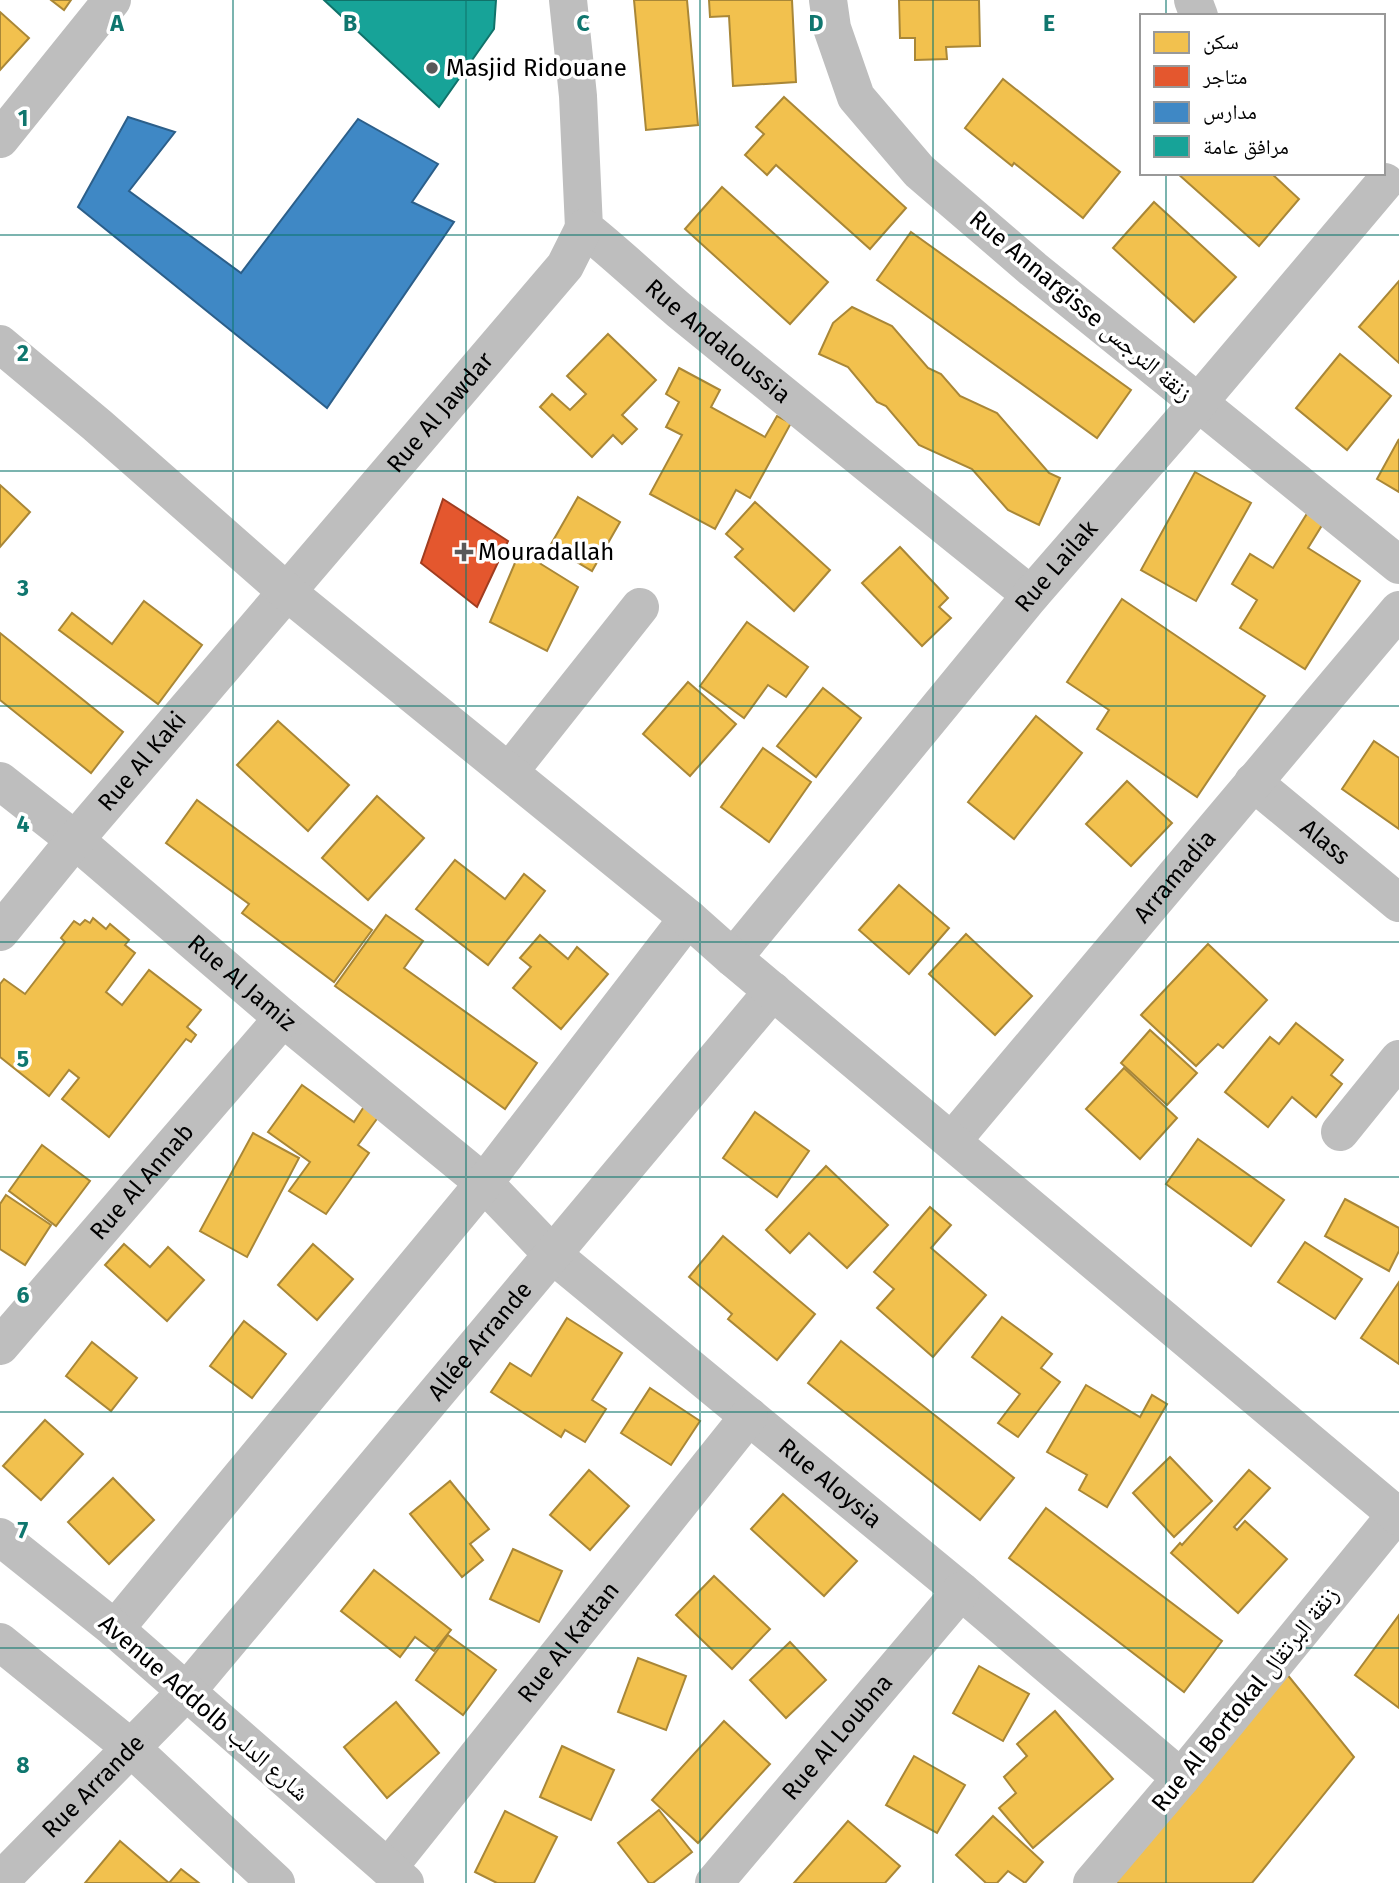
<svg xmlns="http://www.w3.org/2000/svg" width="1399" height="1883" viewBox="0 0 1399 1883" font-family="'Fira Sans','Noto Naskh Arabic',sans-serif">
	<rect width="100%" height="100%" fill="#fff"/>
	<g fill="#f2c14e" stroke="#a98737" stroke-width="2">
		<path d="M51,0H71L64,10Z"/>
		<path d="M634,0H687L698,125L646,130Z"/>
		<path d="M709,0H792L796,82L733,86L729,16L710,17Z"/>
		<path d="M899,0H979L980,46L946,47L947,59L915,60V38H900Z"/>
		<path d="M0,12L29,38L0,70Z"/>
		<path d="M1003,79L1120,172L1083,218L1014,163L1012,166L965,128Z"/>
		<path d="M784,97L906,208L870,249L776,165L767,175L745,155L764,134L756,127Z"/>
		<path d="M1177,173H1271L1299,199L1259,246Z"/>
		<path d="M722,187L828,282L790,324L685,229Z"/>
		<path d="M1154,202L1236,277L1194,322L1113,248Z"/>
		<path d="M911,232L1131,390L1097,438L877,280Z"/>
		<path d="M1399,281V363L1359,327Z"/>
		<path d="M852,307L892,326L928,368L941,374L960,396L997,413L1049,473L1060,478L1039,525L1008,510L972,469L919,445L886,406L877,402L848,367L819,354L833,323Z"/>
		<path d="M608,334L656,380L622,415L637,429L622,444L613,435L592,457L540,407L552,394L570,410L586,394L567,376Z"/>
		<path d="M1340,354L1391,396L1347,450L1296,408Z"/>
		<path d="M679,368L720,390L711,407L765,437L777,416L791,423L750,498L736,490L715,529L650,494L682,435L666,427L679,402L666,394Z"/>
		<path d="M1399,439V492L1377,479Z"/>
		<path d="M1195,472L1251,503L1196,601L1141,570Z"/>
		<path d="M0,485L30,512L0,547Z"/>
		<path d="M578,497L620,522L592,571L550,546Z"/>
		<path d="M755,502L830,570L794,611L735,557L743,549L726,534Z"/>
		<path d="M1308,512L1324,522L1308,548L1360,581L1305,669L1240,628L1257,600L1232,584L1250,554L1273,568Z"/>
		<path d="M900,547L948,598L939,607L951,618L922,646L862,583Z"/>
		<path d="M520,551L578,587L547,651L490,622Z"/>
		<path d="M1122,599L1265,696L1197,797L1097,729L1109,710L1067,682Z"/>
		<path d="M144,601L202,645L158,704L59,630L72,613L112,644Z"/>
		<path d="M747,622L808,667L786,697L768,685L744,718L700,686Z"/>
		<path d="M0,633L123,732L91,773L0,700Z"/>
		<path d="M688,682L736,724L690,776L643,734Z"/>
		<path d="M823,688L861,718L816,777L777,746Z"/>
		<path d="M1036,716L1082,753L1014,839L968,802Z"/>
		<path d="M278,721L349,785L308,831L237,765Z"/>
		<path d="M1374,741L1399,758V829L1342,789Z"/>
		<path d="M763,748L811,782L769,842L721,807Z"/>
		<path d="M1127,781L1172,823L1131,866L1086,824Z"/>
		<path d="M377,796L424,838L368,900L322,858Z"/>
		<path d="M197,800L372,930L334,982L242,913L249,904L166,843Z"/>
		<path d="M455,860L505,899L524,874L545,891L488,965L416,909Z"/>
		<path d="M899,885L949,928L909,974L859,930Z"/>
		<path d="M386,915L423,941L404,968L537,1063L505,1109L335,986Z"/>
		<path d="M93,918L106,929L110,924L129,940L125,945L135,953L106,992L122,1005L149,970L201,1010L187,1027L196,1035L191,1042L186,1039L109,1137L62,1099L79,1078L69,1070L49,1096L0,1057V984L4,979L25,994L65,942L61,938L74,921L80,925L85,920L90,923Z"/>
		<path d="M966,934L1032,996L995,1035L929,974Z"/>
		<path d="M540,935L568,959L577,947L608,974L561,1029L513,988L531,967L520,958Z"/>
		<path d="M1208,944L1267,1000L1223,1048L1218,1044L1196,1066L1141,1015Z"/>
		<path d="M1296,1023L1343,1060L1331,1075L1342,1084L1316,1117L1292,1097L1268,1127L1225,1092L1270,1037L1279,1044Z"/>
		<path d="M1150,1030L1197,1073L1167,1105L1121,1063Z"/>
		<path d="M1124,1068L1177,1118L1140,1159L1086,1109Z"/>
		<path d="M302,1085L354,1122L365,1105L379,1116L358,1145L369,1153L326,1214L289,1191L310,1162L268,1132Z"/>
		<path d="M755,1112L809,1151L777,1197L723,1158Z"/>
		<path d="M253,1133L299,1158L247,1257L200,1231Z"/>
		<path d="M1198,1139L1284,1200L1251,1246L1166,1184Z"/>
		<path d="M42,1145L90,1181L56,1226L9,1191Z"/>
		<path d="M826,1166L888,1225L847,1268L809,1233L790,1253L766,1230Z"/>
		<path d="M6,1195L51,1225L25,1265L0,1249V1204Z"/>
		<path d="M1345,1199L1399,1228V1251L1389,1271L1325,1236Z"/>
		<path d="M930,1207L951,1225L931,1248L986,1295L933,1357L877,1308L894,1289L874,1272Z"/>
		<path d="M723,1236L815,1314L777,1360L728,1319L732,1314L689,1277Z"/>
		<path d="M1305,1242L1362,1279L1335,1319L1278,1282Z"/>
		<path d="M124,1244L150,1267L168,1247L204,1280L167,1321L105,1265Z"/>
		<path d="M313,1244L353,1279L317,1320L278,1285Z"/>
		<path d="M1399,1282V1364L1361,1338Z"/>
		<path d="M1002,1317L1052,1354L1041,1368L1060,1382L1018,1437L998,1423L1020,1394L972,1357Z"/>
		<path d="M567,1318L622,1353L592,1400L606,1409L585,1442L565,1430L561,1437L491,1392L510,1363L531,1376Z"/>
		<path d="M244,1321L286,1354L252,1398L210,1366Z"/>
		<path d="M841,1341L1014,1478L980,1520L808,1383Z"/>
		<path d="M92,1342L137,1378L111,1411L66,1376Z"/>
		<path d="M1086,1385L1140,1417L1152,1395L1167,1404L1107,1507L1079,1490L1087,1475L1047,1452Z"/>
		<path d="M650,1388L700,1421L671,1465L621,1433Z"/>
		<path d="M45,1420L83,1454L41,1500L3,1466Z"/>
		<path d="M1170,1457L1212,1501L1174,1537L1133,1493Z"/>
		<path d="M589,1470L629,1506L590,1550L550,1515Z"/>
		<path d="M1249,1470L1270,1488L1234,1527L1237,1530L1245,1521L1287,1559L1238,1613L1171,1553L1180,1543L1182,1545Z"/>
		<path d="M113,1478L154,1520L109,1564L68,1522Z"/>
		<path d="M450,1481L489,1529L470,1544L483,1560L462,1577L410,1514Z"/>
		<path d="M783,1494L857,1561L824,1596L751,1529Z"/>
		<path d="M1046,1508L1222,1641L1184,1692L1009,1558Z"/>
		<path d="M513,1549L562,1571L539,1622L490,1599Z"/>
		<path d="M374,1570L451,1630L434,1651L415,1637L400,1657L341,1611Z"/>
		<path d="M714,1576L770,1629L732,1669L676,1615Z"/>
		<path d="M1399,1615V1708L1355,1675Z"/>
		<path d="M448,1635L496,1670L463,1715L416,1680Z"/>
		<path d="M790,1642L826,1680L786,1718L750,1680Z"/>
		<path d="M638,1658L686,1676L666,1730L618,1712Z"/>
		<path d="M979,1666L1029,1694L1003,1741L953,1713Z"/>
		<path d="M1286,1673L1354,1757L1252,1883H1115Z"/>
		<path d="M396,1702L439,1753L387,1798L344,1747Z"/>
		<path d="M1055,1711L1113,1779L1033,1848L999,1808L1016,1793L1004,1777L1027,1756L1017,1744Z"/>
		<path d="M724,1721L770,1764L698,1843L652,1800Z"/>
		<path d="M562,1746L614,1770L591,1820L540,1797Z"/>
		<path d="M914,1756L965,1785L937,1833L886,1805Z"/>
		<path d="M659,1810L692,1852L653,1883H649L618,1843Z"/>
		<path d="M505,1811L557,1837L534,1883H497L475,1872Z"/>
		<path d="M993,1816L1043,1862L1025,1883L1008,1871L997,1883H986L956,1855Z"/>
		<path d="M848,1821L900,1866L885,1883H794Z"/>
		<path d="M120,1841L169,1883H85Z"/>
		<path d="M181,1869L199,1883H169Z"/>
	</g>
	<path fill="#e4572e" stroke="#a03d20" stroke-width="2" d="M443,499L508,541L477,607L421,563Z"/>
	<path fill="#3f88c5" stroke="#2c5f8a" stroke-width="2" d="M128,117L175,132L129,191L241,273L358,119L438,164L412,202L454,222L327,408L78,207Z"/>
	<path fill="#17a398" stroke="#10726a" stroke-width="2" d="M324,0H496L494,29L439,107Z"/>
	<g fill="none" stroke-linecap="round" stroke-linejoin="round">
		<g stroke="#bebebe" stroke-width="38">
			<path id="s1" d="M568,0L578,96L584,228C617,254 648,284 680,311C797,406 913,501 1031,595"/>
			<path d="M828,0L832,28L856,97L919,171L1033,269L1399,565"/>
			<path d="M1193,0L1199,16"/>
			<path d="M0,139L112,0"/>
			<path d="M509,772L640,607"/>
			<path id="s2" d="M0,781L75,840L283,1018L484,1183L553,1255L961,1591L1181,1778"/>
			<path id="s3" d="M1253,782L1399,903"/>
			<path id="s4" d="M0,932L75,840L565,266L584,228"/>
			<path id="s5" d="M733,958L1031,595L1198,403L1385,182"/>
			<path d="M1340,1132L1399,1059"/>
			<path id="s6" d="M952,1141L1399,610"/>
			<path id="s7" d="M0,1346L283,1018"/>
			<path d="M115,1629L484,1183L688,918"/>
			<path id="s8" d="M388,1868L749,1416"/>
			<path id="s9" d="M0,1881L186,1692L773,991"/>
			<path id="s10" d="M714,1883L961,1591"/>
			<path d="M1092,1883L1181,1778L1399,1511"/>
		</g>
		<g stroke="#bebebe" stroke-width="38">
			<path d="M0,344L97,425L287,592L688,918L733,958L1399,1517"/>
			<path d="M0,1537L115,1629L405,1883"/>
			<path d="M0,1642L131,1748L276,1883"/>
		</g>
	</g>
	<path fill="none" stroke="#0f766e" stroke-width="2" stroke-opacity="0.55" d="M233,0V1883M466,0V1883M700,0V1883M933,0V1883M1166,0V16M1166,173V1883M0,235H1399M0,471H1399M0,706H1399M0,942H1399M0,1177H1399M0,1412H1399M0,1648H1399"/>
	<g fill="#595959" stroke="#fff" stroke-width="2.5">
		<circle cx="432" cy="68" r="7"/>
		<path d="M460.5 541.5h7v7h7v7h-7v7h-7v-7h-7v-7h7z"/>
	</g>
	<g text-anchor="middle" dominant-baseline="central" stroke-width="7" stroke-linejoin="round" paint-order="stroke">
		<g font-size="24" fill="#000" stroke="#fff" text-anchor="start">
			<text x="446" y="68">Masjid Ridouane</text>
			<text x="478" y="552">Mouradallah</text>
		</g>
		<g font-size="24" fill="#000" stroke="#fff">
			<text transform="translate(1081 306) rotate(40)">Rue Annargisse زنقة النرجس</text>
			<text stroke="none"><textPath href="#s1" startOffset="404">Rue Andaloussia</textPath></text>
			<text stroke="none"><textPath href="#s4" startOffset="681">Rue Al Jawdar</textPath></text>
			<text stroke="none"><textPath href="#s5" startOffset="508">Rue Lailak</textPath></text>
			<text stroke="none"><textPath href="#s4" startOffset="222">Rue Al Kaki</textPath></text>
			<text stroke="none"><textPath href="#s3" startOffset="94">Alass</textPath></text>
			<text stroke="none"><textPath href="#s6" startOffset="346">Arramadia</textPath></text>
			<text stroke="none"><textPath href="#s2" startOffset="315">Rue Al Jamiz</textPath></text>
			<text stroke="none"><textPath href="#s7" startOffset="217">Rue Al Annab</textPath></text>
			<text stroke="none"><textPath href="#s9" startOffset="723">Allée Arrande</textPath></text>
			<text stroke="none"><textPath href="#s2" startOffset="1088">Rue Aloysia</textPath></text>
			<text stroke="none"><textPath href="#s8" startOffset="289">Rue Al Kattan</textPath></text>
			<text transform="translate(1245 1699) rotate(-51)">Rue Al Bortokal زنقة البرتقال</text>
			<text transform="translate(204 1708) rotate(41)">Avenue Addolb شارع الدلب</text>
			<text stroke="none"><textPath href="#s10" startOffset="191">Rue Al Loubna</textPath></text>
			<text stroke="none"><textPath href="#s9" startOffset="133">Rue Arrande</textPath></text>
		</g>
	</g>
	<g font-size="23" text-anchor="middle" font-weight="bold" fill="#0f766e" stroke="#fff" stroke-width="7" stroke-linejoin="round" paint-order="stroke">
		<text x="117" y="31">A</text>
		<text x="350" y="31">B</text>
		<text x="583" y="31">C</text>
		<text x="816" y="31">D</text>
		<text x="1049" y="31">E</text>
		<text x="23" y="126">1</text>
		<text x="23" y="361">2</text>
		<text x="23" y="596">3</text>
		<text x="23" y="832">4</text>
		<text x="23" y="1067">5</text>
		<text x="23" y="1303">6</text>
		<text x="23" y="1538">7</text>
		<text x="23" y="1773">8</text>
	</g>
	<rect x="1140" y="14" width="245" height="161" fill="#ffffff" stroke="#999999" stroke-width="2"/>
	<rect x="1154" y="32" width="35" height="21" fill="#f2c14e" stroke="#999999" stroke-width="2"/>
	<text x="1203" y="49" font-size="21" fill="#000000">سكن</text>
	<rect x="1154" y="66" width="35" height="21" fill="#e4572e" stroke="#999999" stroke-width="2"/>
	<text x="1203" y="84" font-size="21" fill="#000000">متاجر</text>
	<rect x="1154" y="102" width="35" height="21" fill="#3f88c5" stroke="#999999" stroke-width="2"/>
	<text x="1203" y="119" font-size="21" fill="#000000">مدارس</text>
	<rect x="1154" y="136" width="35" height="21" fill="#17a398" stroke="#999999" stroke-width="2"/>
	<text x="1203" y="154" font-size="21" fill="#000000">مرافق عامة</text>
</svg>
